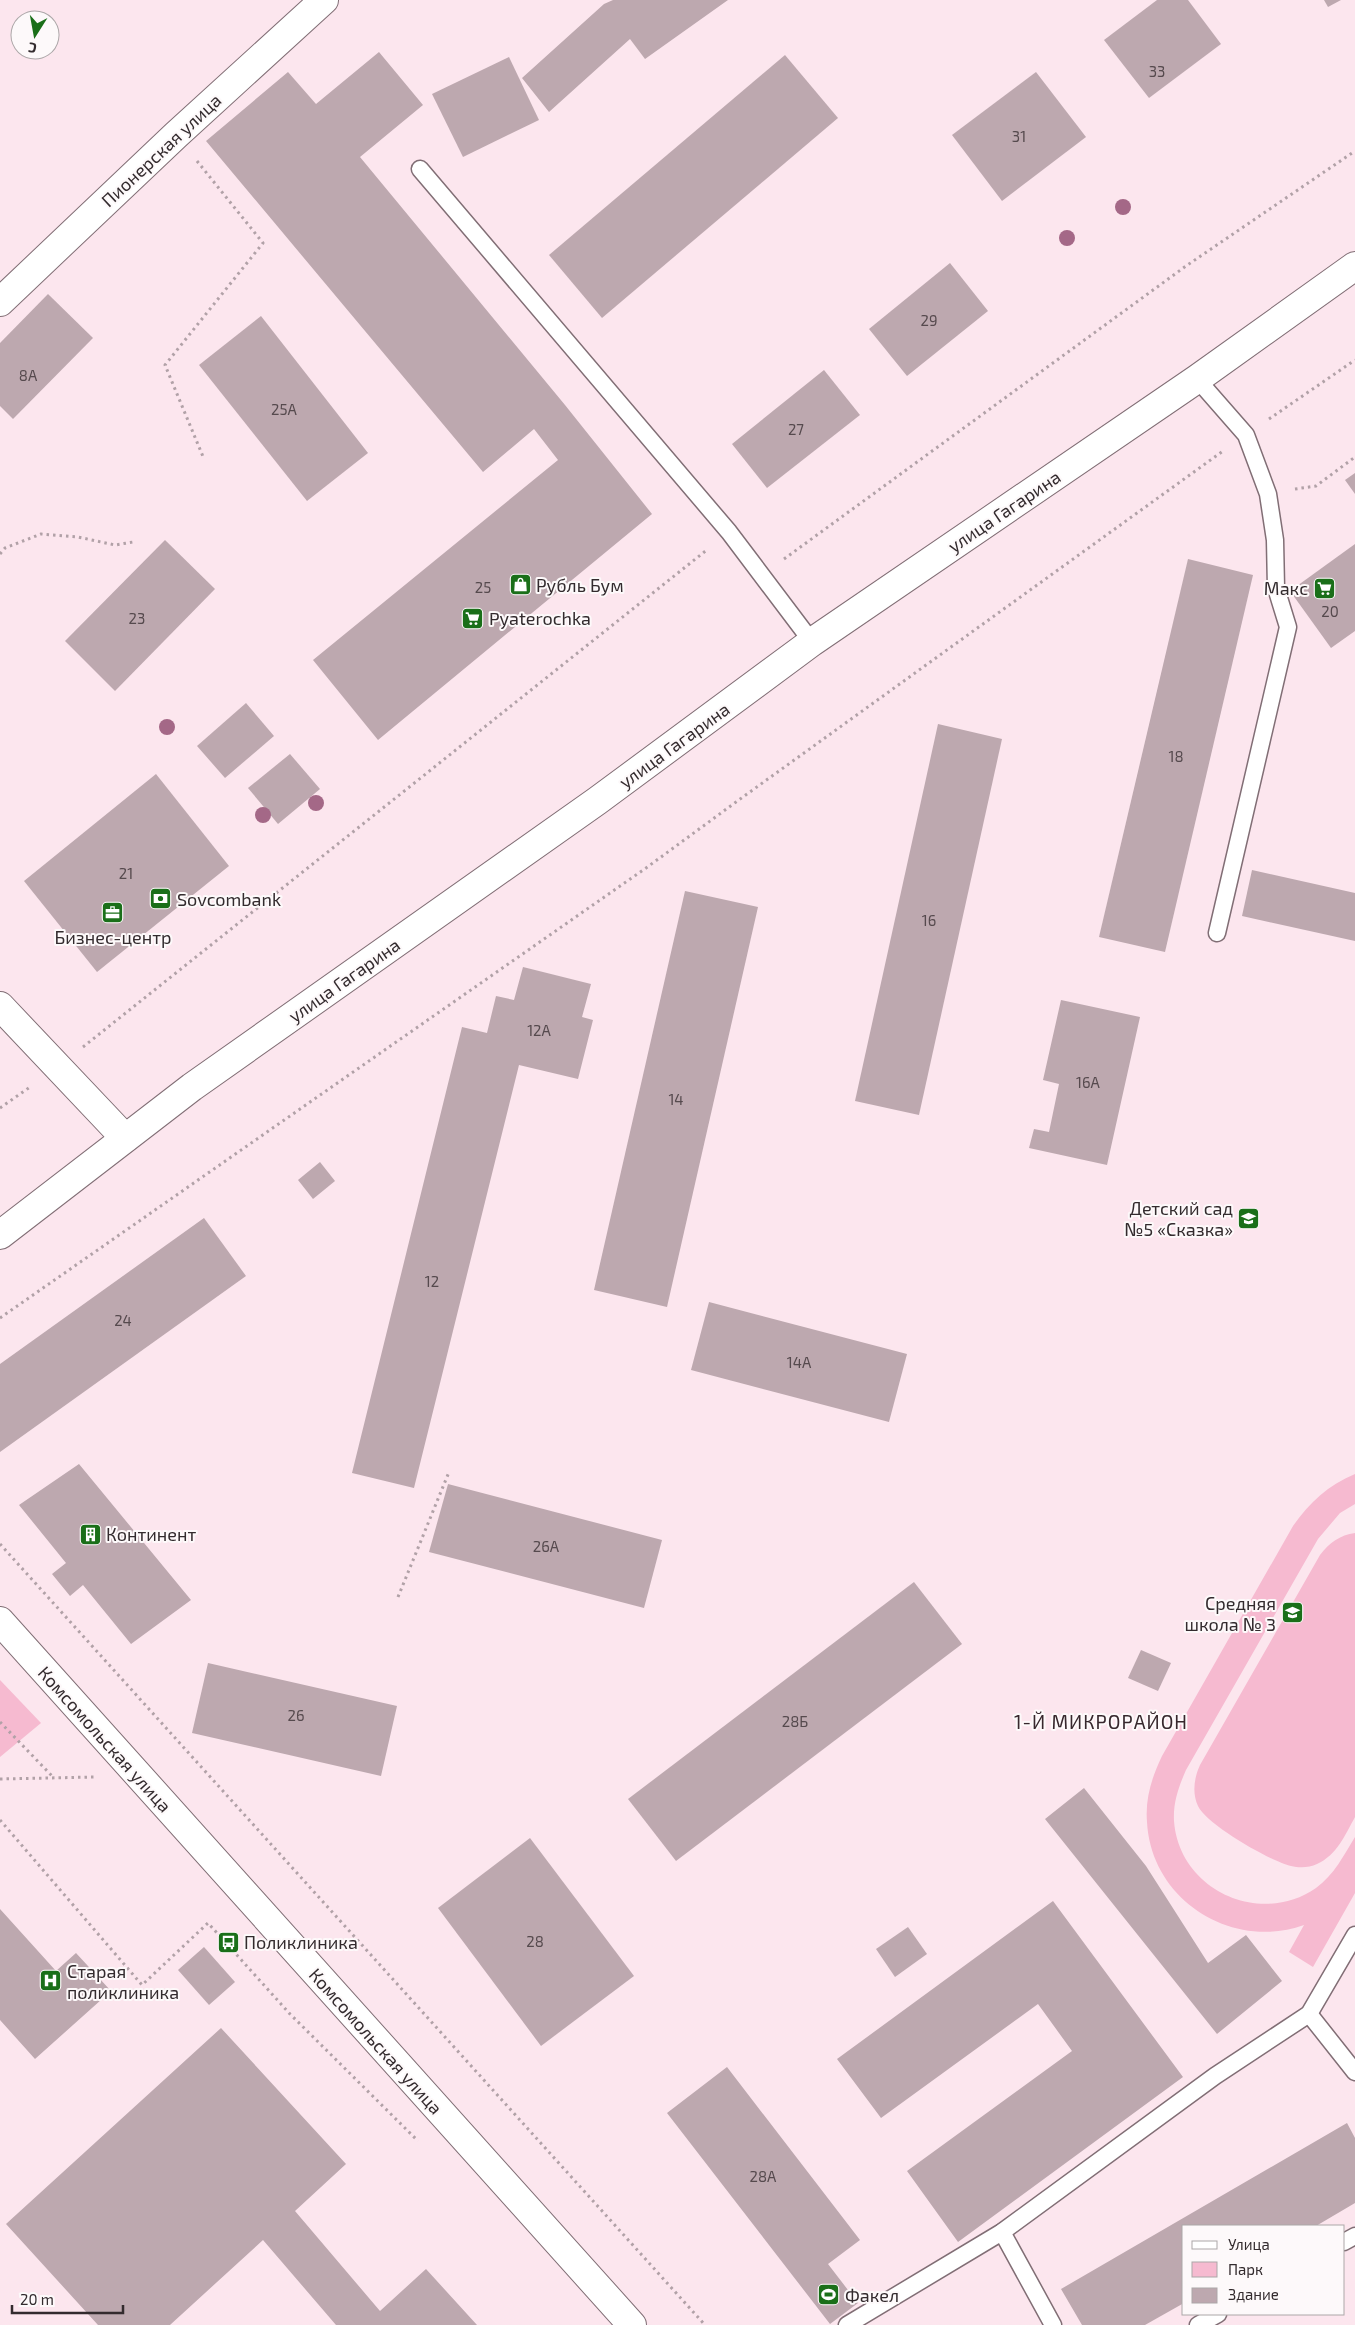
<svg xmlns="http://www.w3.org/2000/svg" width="1355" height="2325" viewBox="0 0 1355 2325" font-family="'Exo 2',sans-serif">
	<rect width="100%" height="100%" fill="#fce6ee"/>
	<g fill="#f6bad0">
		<path d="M1355,1474V1504L1340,1513L1318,1539L1186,1770C1179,1786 1173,1802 1174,1821C1179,1890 1260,1927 1316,1888C1334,1875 1344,1855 1355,1837V1893L1313,1967L1289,1952L1304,1925C1232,1951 1151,1900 1147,1822C1145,1798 1152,1777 1162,1756L1293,1526C1310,1502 1328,1485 1355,1474Z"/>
		<path d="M1355,1533V1817C1345,1835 1337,1855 1317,1864C1309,1868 1299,1868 1291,1866C1270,1861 1207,1825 1198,1806C1192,1793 1194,1778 1200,1765L1320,1555C1329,1543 1340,1535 1355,1533Z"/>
		<path d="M0,1680L41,1723L0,1757Z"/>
	</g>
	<g fill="#bda8af">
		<path d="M613,0H728L645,59L630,39L549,112L522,78L604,4Z"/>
		<path d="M1157,0H1188L1221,44L1149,98L1104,40Z"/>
		<path d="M1324,0H1341L1328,7Z"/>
		<path d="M379,52L423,105L360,157L565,405L652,514L378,740L313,660L558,460L534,429L483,472L206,141L288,72L316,104Z"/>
		<path d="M785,55L838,118L602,318L549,255Z"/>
		<path d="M509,57L539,120L463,157L432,94Z"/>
		<path d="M1036,72L1086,137L1002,201L952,135Z"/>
		<path d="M950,263L988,311L907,376L869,329Z"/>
		<path d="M48,294L93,338L13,419L0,406V343Z"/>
		<path d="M261,316L368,453L307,501L199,365Z"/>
		<path d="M824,370L860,415L767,488L732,444Z"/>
		<path d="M1355,473V494L1345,480Z"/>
		<path d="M165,540L215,589L115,691L65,641Z"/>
		<path d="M1355,544V631L1331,648L1290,591Z"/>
		<path d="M1188,559L1253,575L1165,952L1099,937Z"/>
		<path d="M246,703L274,736L225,778L197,746Z"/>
		<path d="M938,724L1002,739L919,1115L855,1101Z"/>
		<path d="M290,754L320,789L278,824L248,788Z"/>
		<path d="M156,774L229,866L97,972L24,881Z"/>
		<path d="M1252,870L1355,893V941L1242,916Z"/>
		<path d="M685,891L758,907L667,1307L594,1290Z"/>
		<path d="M523,967L591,984L582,1017L593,1020L578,1079L519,1065L414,1488L352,1473L462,1027L487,1033L496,996L514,1000Z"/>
		<path d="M1061,1000L1140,1017L1107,1165L1029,1148L1034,1129L1049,1132L1059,1084L1043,1080Z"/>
		<path d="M320,1162L335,1181L313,1199L298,1180Z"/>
		<path d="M204,1218L246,1276L0,1452V1364Z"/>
		<path d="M709,1302L907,1354L889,1422L691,1370Z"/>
		<path d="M79,1464L191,1600L131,1644L83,1585L70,1596L52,1574L66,1563L19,1505Z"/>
		<path d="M448,1484L662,1540L644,1608L429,1552Z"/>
		<path d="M914,1582L962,1644L676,1861L628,1799Z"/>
		<path d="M1141,1650L1171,1663L1158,1691L1128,1678Z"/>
		<path d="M208,1663L397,1706L381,1776L192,1733Z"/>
		<path d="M1084,1788L1146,1866L1208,1963L1246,1935L1282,1981L1217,2034L1045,1819Z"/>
		<path d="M530,1838L634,1976L541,2046L438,1908Z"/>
		<path d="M1053,1901L1183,2077L958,2242L907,2171L1072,2051L1038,2004L881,2118L837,2059Z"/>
		<path d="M0,1909L56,1971L76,1953L111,1991L35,2059L0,2020Z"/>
		<path d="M908,1927L927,1954L895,1977L876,1949Z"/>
		<path d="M204,1947L235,1982L209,2005L178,1970Z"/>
		<path d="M221,2028L346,2164L295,2211L380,2311L426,2269L477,2325H336L263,2240L170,2325H98L6,2224Z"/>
		<path d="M727,2067L860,2240L828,2264L858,2303L830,2324L667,2113Z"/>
		<path d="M1347,2123L1355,2138V2203L1316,2226H1184V2303L1145,2325H1082L1061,2289Z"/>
	</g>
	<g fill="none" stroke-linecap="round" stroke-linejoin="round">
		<defs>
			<g id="service">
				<path d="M420,169L729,532L812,642"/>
				<path d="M1197,379L1246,435L1268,494L1275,540L1276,588L1288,627L1217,933"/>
				<path d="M1309,2014L1355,2072"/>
				<path d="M1002,2232L1053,2325"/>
				<path d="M1344,2242L1355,2236"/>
				<path d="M847,2325L1002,2232L1215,2076L1309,2014L1355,1935"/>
				<path d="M1198,2325L1218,2314"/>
			</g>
			<g id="minor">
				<path d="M0,302L176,135L324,0"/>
				<path d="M0,1006L125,1138"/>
			</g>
			<path id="tertiary" d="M0,1621L632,2325"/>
			<path id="secondary" d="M0,1235L192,1087L597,801L812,642L1197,379L1355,266"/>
		</defs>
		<use href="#service" stroke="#816e75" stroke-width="19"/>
		<use href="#minor" stroke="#816e75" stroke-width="30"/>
		<use href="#tertiary" stroke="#816e75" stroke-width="30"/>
		<use href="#secondary" stroke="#816e75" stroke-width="30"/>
		<g stroke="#b1a1a7" stroke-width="3" stroke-dasharray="2.5 4" stroke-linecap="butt">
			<path d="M197,161L263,243L165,365L204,459"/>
			<path d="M1269,419L1355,360"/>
			<path d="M1295,489L1316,486L1355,457"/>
			<path d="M0,554L5,548L41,534L78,537L115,545L133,542"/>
			<path d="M784,559L1186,266L1355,151"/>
			<path d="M83,1047L708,549"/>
			<path d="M0,1108L30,1087"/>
			<path d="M0,1318L646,868L736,802L1223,451"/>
			<path d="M0,1544L705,2325"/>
			<path d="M398,1597L449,1472"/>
			<path d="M0,1722L53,1777"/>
			<path d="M0,1779L95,1777"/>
			<path d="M0,1820L142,1985L208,1923L290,2014L418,2141"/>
		</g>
		<use href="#service" stroke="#fff" stroke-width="16"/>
		<use href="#minor" stroke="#fff" stroke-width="28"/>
		<use href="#tertiary" stroke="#fff" stroke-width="28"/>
		<use href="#secondary" stroke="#fff" stroke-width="28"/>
	</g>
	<g fill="#a46887">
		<circle cx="1123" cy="207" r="8"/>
		<circle cx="1067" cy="238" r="8"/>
		<circle cx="167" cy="727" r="8"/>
		<circle cx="316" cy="803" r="8"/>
		<circle cx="263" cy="815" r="8"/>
	</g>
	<defs>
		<symbol id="shop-square" viewBox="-11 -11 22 22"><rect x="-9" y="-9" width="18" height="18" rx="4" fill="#1a6f19" stroke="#fdf9fa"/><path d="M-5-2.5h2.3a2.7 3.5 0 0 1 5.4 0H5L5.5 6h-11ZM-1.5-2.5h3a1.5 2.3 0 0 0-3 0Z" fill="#fff"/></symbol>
		<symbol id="supermarket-square" viewBox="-11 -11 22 22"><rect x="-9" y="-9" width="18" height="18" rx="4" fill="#1a6f19" stroke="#fdf9fa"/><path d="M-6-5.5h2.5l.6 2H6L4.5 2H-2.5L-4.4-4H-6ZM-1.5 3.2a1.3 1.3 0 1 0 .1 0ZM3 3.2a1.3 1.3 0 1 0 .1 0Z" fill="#fff"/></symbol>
		<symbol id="bank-square" viewBox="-11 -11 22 22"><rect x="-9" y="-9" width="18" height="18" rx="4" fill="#1a6f19" stroke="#fdf9fa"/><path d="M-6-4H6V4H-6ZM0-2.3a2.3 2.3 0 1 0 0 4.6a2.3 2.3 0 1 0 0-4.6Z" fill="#fff"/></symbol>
		<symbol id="office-square" viewBox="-11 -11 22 22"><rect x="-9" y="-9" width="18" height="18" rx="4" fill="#1a6f19" stroke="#fdf9fa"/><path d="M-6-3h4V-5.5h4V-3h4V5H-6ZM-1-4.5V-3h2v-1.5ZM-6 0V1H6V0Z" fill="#fff"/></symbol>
		<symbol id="school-square" viewBox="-11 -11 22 22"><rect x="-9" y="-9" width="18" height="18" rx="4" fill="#1a6f19" stroke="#fdf9fa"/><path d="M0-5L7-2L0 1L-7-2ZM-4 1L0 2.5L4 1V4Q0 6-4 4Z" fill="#fff"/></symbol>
		<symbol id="building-square" viewBox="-11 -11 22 22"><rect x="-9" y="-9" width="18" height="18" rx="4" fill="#1a6f19" stroke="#fdf9fa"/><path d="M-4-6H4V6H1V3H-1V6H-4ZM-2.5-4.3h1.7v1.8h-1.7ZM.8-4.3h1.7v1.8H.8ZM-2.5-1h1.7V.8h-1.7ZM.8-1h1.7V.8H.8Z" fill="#fff"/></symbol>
		<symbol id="bus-square" viewBox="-11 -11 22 22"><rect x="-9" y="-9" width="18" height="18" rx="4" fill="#1a6f19" stroke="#fdf9fa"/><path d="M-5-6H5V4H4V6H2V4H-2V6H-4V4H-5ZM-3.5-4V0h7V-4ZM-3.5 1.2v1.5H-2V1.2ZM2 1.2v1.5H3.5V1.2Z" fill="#fff"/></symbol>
		<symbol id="hospital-square" viewBox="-11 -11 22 22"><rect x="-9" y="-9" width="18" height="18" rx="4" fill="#1a6f19" stroke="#fdf9fa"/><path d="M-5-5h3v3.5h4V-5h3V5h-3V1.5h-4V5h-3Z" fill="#fff"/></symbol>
		<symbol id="stadium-square" viewBox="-11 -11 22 22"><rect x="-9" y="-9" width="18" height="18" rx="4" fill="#1a6f19" stroke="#fdf9fa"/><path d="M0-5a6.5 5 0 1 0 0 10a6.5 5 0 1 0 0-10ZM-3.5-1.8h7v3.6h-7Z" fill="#fff"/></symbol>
	</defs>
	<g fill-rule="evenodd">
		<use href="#shop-square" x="508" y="572" width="25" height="25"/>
		<use href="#supermarket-square" x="1312" y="576" width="25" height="25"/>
		<use href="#supermarket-square" x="460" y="606" width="25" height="25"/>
		<use href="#bank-square" x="148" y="886" width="25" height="25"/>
		<use href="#office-square" x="100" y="900" width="25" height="25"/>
		<use href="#school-square" x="1236" y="1206" width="25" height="25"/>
		<use href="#building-square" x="78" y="1522" width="25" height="25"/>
		<use href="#school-square" x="1280" y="1600" width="25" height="25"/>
		<use href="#bus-square" x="216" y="1930" width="25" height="25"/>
		<use href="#hospital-square" x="38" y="1968" width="25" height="25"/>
		<use href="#stadium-square" x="816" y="2282" width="25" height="25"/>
	</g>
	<g text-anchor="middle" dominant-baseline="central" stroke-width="4" stroke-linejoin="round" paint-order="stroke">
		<g font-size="15" fill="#564a4e">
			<text x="1157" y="71">33</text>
			<text x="1019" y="136">31</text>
			<text x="929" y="320">29</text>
			<text x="28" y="375">8А</text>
			<text x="284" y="409">25А</text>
			<text x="796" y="429">27</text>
			<text x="483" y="587">25</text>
			<text x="1330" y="611">20</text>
			<text x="137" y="618">23</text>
			<text x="1176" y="756">18</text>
			<text x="126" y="873">21</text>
			<text x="929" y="920">16</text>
			<text x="539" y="1030">12А</text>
			<text x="1088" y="1082">16А</text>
			<text x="676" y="1099">14</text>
			<text x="432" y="1281">12</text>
			<text x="123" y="1320">24</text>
			<text x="799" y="1362">14А</text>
			<text x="546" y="1546">26А</text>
			<text x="296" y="1715">26</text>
			<text x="795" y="1721">28Б</text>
			<text x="535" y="1941">28</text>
			<text x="763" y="2176">28А</text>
		</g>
		<g font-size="18" fill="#332b2e" stroke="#fdf9fa">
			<text transform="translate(161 150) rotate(-43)">Пионерская улица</text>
			<text transform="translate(1004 511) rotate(-34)">улица Гагарина</text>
			<text transform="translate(674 745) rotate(-36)">улица Гагарина</text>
			<text transform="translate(344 980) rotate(-35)">улица Гагарина</text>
			<text transform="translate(105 1739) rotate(48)">Комсомольская улица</text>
			<text transform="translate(376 2041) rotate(48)">Комсомольская улица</text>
		</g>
		<g font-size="18" fill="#332b2e" stroke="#fdf9fa" text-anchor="start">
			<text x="536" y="585">Рубль Бум</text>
			<text x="1308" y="588" text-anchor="end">Макс</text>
			<text x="489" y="618">Pyaterochka</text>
			<text x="177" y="899">Sovcombank</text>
			<text x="113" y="937" text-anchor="middle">Бизнес-центр</text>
			<text x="1233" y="1208" text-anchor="end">Детский сад<tspan x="1233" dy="21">№5 «Сказка»</tspan></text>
			<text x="106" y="1534">Континент</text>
			<text x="1276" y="1603" text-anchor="end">Средняя<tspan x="1276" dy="21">школа № 3</tspan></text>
			<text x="244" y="1942">Поликлиника</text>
			<text x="67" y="1971">Старая<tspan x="67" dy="21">поликлиника</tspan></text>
			<text x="845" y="2295">Факел</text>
		</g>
		<g font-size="19" letter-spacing="1" fill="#37272d" stroke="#fdf9fa">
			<text x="1101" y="1721">1-Й МИКРОРАЙОН</text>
		</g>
	</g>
	<rect x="1182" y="2225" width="162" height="90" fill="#fdf9fa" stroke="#aca7a8"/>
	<rect x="1192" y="2241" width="25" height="8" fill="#ffffff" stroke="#aca7a8"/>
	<text x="1228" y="2250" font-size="15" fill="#332b2e">Улица</text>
	<rect x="1192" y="2262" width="25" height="15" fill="#f6bad0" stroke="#aca7a8"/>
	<text x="1228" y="2275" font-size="15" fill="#332b2e">Парк</text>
	<rect x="1192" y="2288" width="25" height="15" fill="#bda8af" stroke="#aca7a8"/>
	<text x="1228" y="2300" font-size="15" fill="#332b2e">Здание</text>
	<g transform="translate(35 35) rotate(191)"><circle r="24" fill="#fdf9fa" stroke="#aca7a8"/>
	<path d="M0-4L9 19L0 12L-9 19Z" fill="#1a6f19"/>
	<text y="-8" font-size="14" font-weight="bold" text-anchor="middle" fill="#332b2e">С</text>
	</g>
	<path d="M12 2305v8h111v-8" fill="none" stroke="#332b2e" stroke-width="2.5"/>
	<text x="20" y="2305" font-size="15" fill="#332b2e" stroke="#fdf9fa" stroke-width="4" paint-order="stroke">20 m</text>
</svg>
